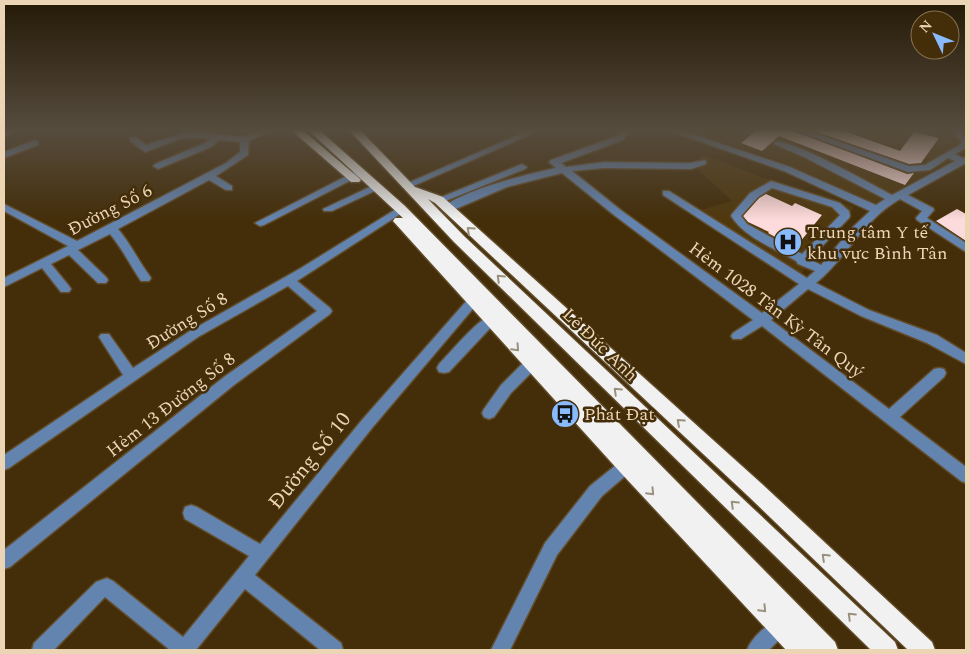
<svg xmlns="http://www.w3.org/2000/svg" width="970" height="654" viewBox="0 0 970 654" font-family="Spectral,serif">
	<rect width="100%" height="100%" fill="#442e0a"/>
	<g fill="#50380e">
		<path d="M707,129H958L966,139V152L874,204L810,174L772,158L695,133Z"/>
		<path d="M701,154L762,177L854,207L801,274L701,210L732,201L695,167Z"/>
	</g>
	<g fill="#fddadb">
		<path d="M758,129H789L907,174L914,173L905,185L779,136L762,151L741,143Z"/>
		<path d="M808,129H838L900,151L914,132L939,138L921,163L909,164Z"/>
		<path d="M766,194L792,206L795,203L822,215L795,248L768,233L769,232L748,222L743,216L759,198Z"/>
		<path d="M957,209L966,214V241L936,221Z"/>
	</g>
	<g fill="none" stroke-linecap="round" stroke-linejoin="round">
		<defs>
			<g id="minor">
				<path d="M10,129H21L4,137V131Z"/>
				<path d="M262,129H274L249,141L248,155L216,176L232,186V190H226L209,180L118,229C130,243 138,260 149,275L151,278L149,281H141C130,265 122,248 110,234L78,250L106,277L108,280L106,283H98L69,255L51,264L69,286L71,289L69,292H61L42,268L4,287V278L68,246L4,211V204L77,241L226,163L240,152V142L219,140L211,147L158,169L153,166L155,164L205,143L210,138H183L145,152L130,141V137H136L146,145L183,133L203,132L242,137Z"/>
				<path d="M532,129H543L411,187H405L403,185Z"/>
				<path d="M624,129H633L623,140L561,163L566,167L604,162L690,163L706,160V164L691,169L604,168L572,171L622,211L762,313L799,284L663,195V191H669L807,278L815,271L798,264L796,261C774,248 745,238 731,216L732,214L750,193L771,181L840,203L849,211L850,216L849,218L810,259L821,265L853,227L870,211L784,171L665,129H677L790,167L876,205L885,199L806,158L774,144L775,142C792,139 873,185 892,195L955,161L948,158L930,170L908,172L791,129H803L909,166L925,165L961,144V141L949,129H958L966,136V148L955,154L963,158L966,157V163L908,195L933,208L934,210L927,218L966,243V252L917,220L916,218L922,211L900,199C862,221 848,257 816,283L869,310L937,335L966,353V364L927,343L861,316L808,289L771,320L889,409L934,369L939,368L944,369L946,373L944,377L900,417L966,467V483L961,481L762,326L741,339H733L731,336L733,333L753,320L614,215L562,173L507,187L451,211H443L442,209C458,191 531,173 556,168L549,162L551,160L617,136ZM772,188L832,207L840,215L802,254L747,224L741,216L758,197Z"/>
				<path d="M35,140L38,141V145L4,158V152Z"/>
				<path d="M522,164L527,167L525,169L443,202L439,203L434,200Z"/>
				<path d="M360,169L365,172L363,174L264,225L260,226L255,223Z"/>
				<path d="M376,184L381,187L379,189L332,211H324L323,209Z"/>
				<path d="M401,206L406,209L405,211L297,281L330,308L332,311L330,314L234,385L10,567L4,569V550L224,377L317,311L288,286L198,337L9,468L4,470V455L123,375L99,337L101,334H109L133,368L190,331L301,268Z"/>
				<path d="M473,297L477,298L479,301L477,304L372,428L255,575L341,643L343,650H320L245,589L196,650H170L105,597L54,650H32L34,643L96,582L107,578L113,581L183,637L249,556L185,519L183,513L185,507L191,505L197,507L260,544L362,420L469,298Z"/>
				<path d="M491,315L495,317L497,320L495,323L449,372L444,373L439,372L437,368L439,364C450,353 477,320 491,315Z"/>
				<path d="M531,359L536,360L538,364L536,368L511,393L494,417L489,419L484,417L482,413L484,409L501,385L526,360Z"/>
				<path d="M626,459L631,461L634,466L631,471L602,496L557,555L510,650H491L545,543L590,486L621,461Z"/>
				<path d="M780,618L786,621L789,627L786,633L769,650H747C751,638 768,623 780,618Z"/>
			</g>
			<g id="highway">
				<path d="M290,129H301L359,178L361,180L359,182H351Z"/>
				<path d="M307,129H318L405,206L835,642L838,650H786L620,472L393,221L395,218H403Z"/>
				<path d="M348,129H359L415,187L443,197L762,484L932,642L935,650H908L748,496L435,203L428,199L464,236L895,642L898,650H871L454,242Z"/>
			</g>
		</defs>
		<use href="#minor" stroke="#624c29" stroke-width="3"/>
		<use href="#highway" stroke="#624c29" stroke-width="3"/>
		<use href="#minor" fill="#6484b0" fill-rule="evenodd"/>
		<use href="#highway" fill="#f1f1f1" fill-rule="evenodd"/>
	</g>
	<defs><path id="oneway-chevron" d="M-2-3.5L2.5 0L-2 3.5" fill="none" stroke-width="1.6" stroke-linecap="round" stroke-linejoin="round" transform="scale(1.25)"/></defs>
	<g stroke="#9a907e">
		<use href="#oneway-chevron" transform="translate(470 230) rotate(-138)"/>
		<use href="#oneway-chevron" transform="translate(500 278) rotate(-136)"/>
		<use href="#oneway-chevron" transform="translate(516 348) rotate(47)"/>
		<use href="#oneway-chevron" transform="translate(617 391) rotate(-136)"/>
		<use href="#oneway-chevron" transform="translate(680 422) rotate(-138)"/>
		<use href="#oneway-chevron" transform="translate(651 492) rotate(46)"/>
		<use href="#oneway-chevron" transform="translate(734 504) rotate(-136)"/>
		<use href="#oneway-chevron" transform="translate(825 557) rotate(-137)"/>
		<use href="#oneway-chevron" transform="translate(763 609) rotate(46)"/>
		<use href="#oneway-chevron" transform="translate(851 616) rotate(-136)"/>
	</g>
	<linearGradient id="sky" x2="0" y2="1"><stop stop-color="#251906"/><stop offset="0.59" stop-color="#564c3e"/><stop offset="1" stop-color="#564c3e" stop-opacity="0"/></linearGradient>
	<rect width="970" height="220" fill="url(#sky)"/>
	<defs>
		<symbol id="hospital-disc" viewBox="-11 -11 22 22"><circle r="9.5" fill="#89bafc" stroke="#442e0a"/><path d="M-5-5h3v3.5h4V-5h3V5h-3V1.5h-4V5h-3Z" fill="#111"/></symbol>
		<symbol id="bus-disc" viewBox="-11 -11 22 22"><circle r="9.5" fill="#89bafc" stroke="#442e0a"/><path d="M-5-6H5V4H4V6H2V4H-2V6H-4V4H-5ZM-3.5-4V0h7V-4ZM-3.5 1.2v1.5H-2V1.2ZM2 1.2v1.5H3.5V1.2Z" fill="#111"/></symbol>
	</defs>
	<g fill-rule="evenodd">
		<use href="#hospital-disc" x="772" y="226" width="32" height="32"/>
		<use href="#bus-disc" x="549" y="398" width="32" height="32"/>
	</g>
	<g text-anchor="middle" dominant-baseline="central" stroke-width="5" stroke-linejoin="round" paint-order="stroke">
		<g font-size="18" fill="#ecd5b5" stroke="#442e0a">
			<text transform="translate(110 210) rotate(-27)">Đường Số 6</text>
			<text transform="translate(776 310) rotate(37)">Hẻm 1028 Tân Kỳ Tân Quý</text>
			<text transform="translate(187 321) rotate(-32)">Đường Số 8</text>
			<text transform="translate(600 345) rotate(44)">Lê Đức Anh</text>
			<text transform="translate(171 405) rotate(-38)">Hẻm 13 Đường Số 8</text>
		</g>
		<g font-size="18" fill="#ecd5b5" stroke="#442e0a" text-anchor="start">
			<text x="807" y="232">Trung tâm Y tế<tspan x="807" dy="21">khu vực Bình Tân</tspan></text>
			<text x="584" y="414">Phát Đạt</text>
		</g>
		<g font-size="21" fill="#ecd5b5" stroke="#442e0a">
			<text transform="translate(310 461) rotate(-51)">Đường Số 10</text>
		</g>
	</g>
	<rect width="970" height="654" fill="none" stroke="#ecd5b5" stroke-width="10"/>
	<g transform="translate(935 35) rotate(313)"><circle r="24" fill="#442e0a" stroke="#87714e"/>
	<path d="M0-4L9 19L0 12L-9 19Z" fill="#89bafc"/>
	<text y="-8" font-size="14" font-weight="bold" text-anchor="middle" fill="#ecd5b5">N</text>
	</g>
</svg>
